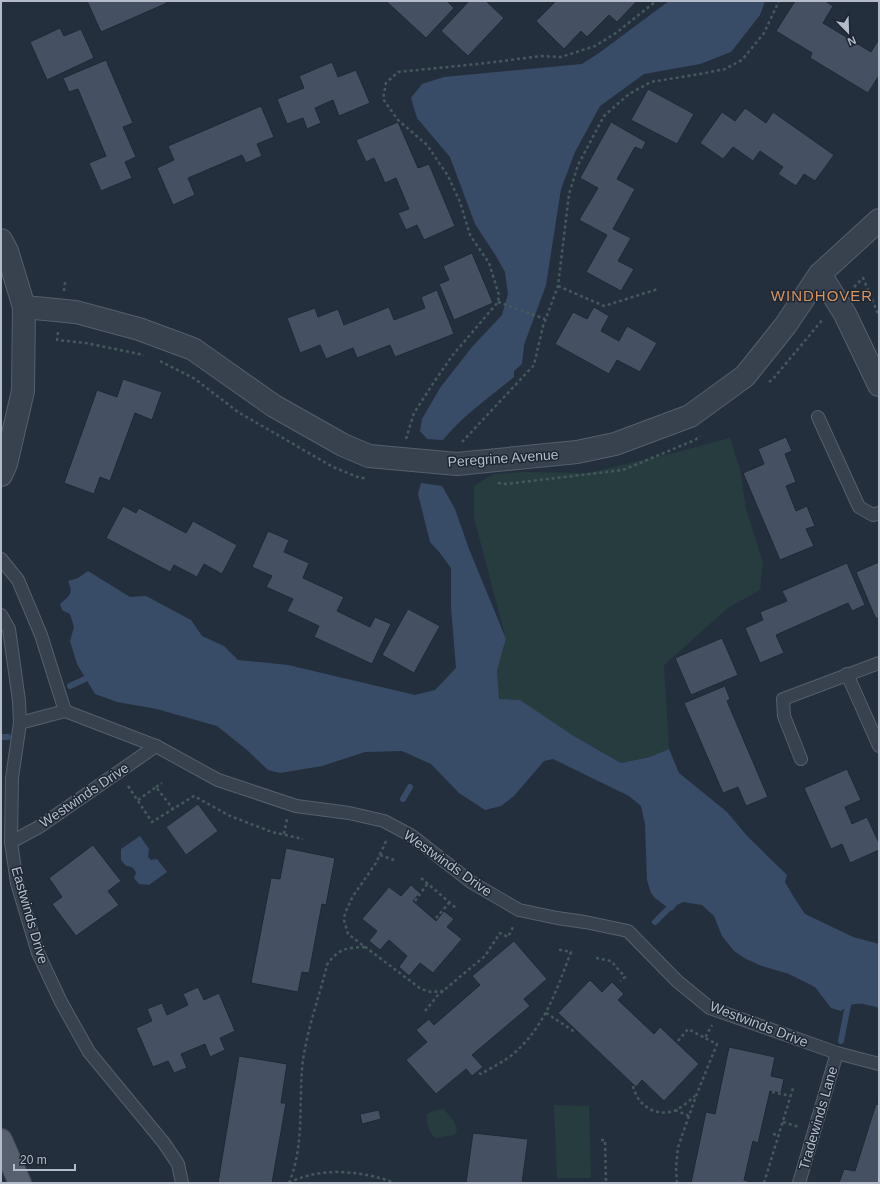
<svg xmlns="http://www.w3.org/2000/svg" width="880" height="1184" viewBox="0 0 880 1184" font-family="Helvetica,sans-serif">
	<rect width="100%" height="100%" fill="#242f3e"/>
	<g fill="#263c3f">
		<path d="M730,438L740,469L746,509L763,562L760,590L728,608L664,665L669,749L650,757L621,763L572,735L499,699L497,670L506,639L474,518V486L493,474L525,472L588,473L677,452Z"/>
		<path d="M554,1105L589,1106L591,1178H557Z"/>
		<path d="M444,1109L455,1123L457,1131L454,1135L435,1138C428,1131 426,1124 427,1114L435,1110Z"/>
	</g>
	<g fill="#394c67">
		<path d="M669,1H765L760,15L731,52L700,64L644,74L600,106L575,152L561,189L546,285L524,345L522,364L514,371V377C490,397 462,416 443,440L427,439L420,431L422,419L440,388L472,347L502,315L508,294L505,272L496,256L475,224L450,157L417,118L411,98L422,84L444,77L582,64L599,53Z"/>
		<path d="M421,483L442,486L455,509L469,549L506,639L497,670L499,699L520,700L572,735L621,763L650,757L669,749L679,773L727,812L748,837L787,875L785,882L793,896L805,914L853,937L879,944V1008C863,1004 855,1000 841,1011L831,1008L815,987L789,974L762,966L746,959L734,951L722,936L714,916L702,905L683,902L677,905L672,911L655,898L651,893L647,880L645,824L641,806L629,796L553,759L544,761L514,796L501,806L485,810L459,793L431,764L402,751L365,752L322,766L280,773L268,770L247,750L217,726L157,709L117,702L95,694L77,664L70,641L74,627L70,614L62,610L60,604C69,596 74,594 68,581L78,578L88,571L130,597L146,596L191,620L202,636L224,646L238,660L288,665L415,695L435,690L456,668L451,607V568L440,553L430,542L418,494Z"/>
		<path d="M140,836L149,849L148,857L151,860L157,859L167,872L149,885L139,884L134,878L136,873C134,868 132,866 126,866L121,860V849Z"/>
	</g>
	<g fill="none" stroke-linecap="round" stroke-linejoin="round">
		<g stroke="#394c67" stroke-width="6">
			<path d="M70,686L85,679"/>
			<path d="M1,737H8"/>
			<path d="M403,799L410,787"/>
			<path d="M655,922L669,908"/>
			<path d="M841,1041L848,1005"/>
		</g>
	</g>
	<g fill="#455162" stroke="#1f2835">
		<path d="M87,1H166L167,3L101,32Z"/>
		<path d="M386,1H447L454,8L426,38Z"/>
		<path d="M469,1H486L504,18L468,56L441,31Z"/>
		<path d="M556,1H637L617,22L609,15L587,37L581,31L564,49L536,21Z"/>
		<path d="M795,1H825L833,6L823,23L871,52L879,39V78L878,77L868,93L810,58L812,53L776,31Z"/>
		<path d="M60,28L64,36L81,29L94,58L47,80L30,42Z"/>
		<path d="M106,60L133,123L123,127L136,157L125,162L132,178L101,191L89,163L106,156L78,89L69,92L63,78Z"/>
		<path d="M332,62L338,77L356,70L370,103L339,116L333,100L315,108L321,123L307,129L303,118L287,124L277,99L304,88L299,76Z"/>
		<path d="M648,89L694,114L677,144L631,120Z"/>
		<path d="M261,106L274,137L257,144L262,156L246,163L242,155L188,178L195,195L173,205L157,168L174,160L168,146Z"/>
		<path d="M745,108L766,123L773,112L834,155L815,181L804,174L796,186L778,174L783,167L760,151L753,161L733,147L723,159L700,143L722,112L735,121Z"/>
		<path d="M398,122L418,168L429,164L455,226L424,240L417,225L406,230L398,213L409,209L396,178L385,183L374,158L366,162L356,140Z"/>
		<path d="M611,122L646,142L642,150L635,147L617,179L635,189L613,229L631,238L618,261L634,269L621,291L586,272L607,235L579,220L598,188L580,178Z"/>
		<path d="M472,253L493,303L454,320L439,284L449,280L443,266Z"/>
		<path d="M437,290L454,334L395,357L390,345L357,358L353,348L326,359L320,345L300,353L287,318L315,308L318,317L338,309L344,325L389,307L394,320L425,308L421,297Z"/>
		<path d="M594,307L609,316L601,331L619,341L627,326L657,343L640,372L617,360L609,374L555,344L573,312L587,319Z"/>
		<path d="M123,379L162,392L152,420L135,413L110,481L100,477L94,494L64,483L97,390L117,397Z"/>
		<path d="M786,437L792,451L785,454L796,482L786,486L796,511L807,506L815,526L806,529L814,546L780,560L743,473L764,464L758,449Z"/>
		<path d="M123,506L136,513L139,508L186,533L193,521L237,545L222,574L204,564L197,577L174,565L170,572L106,538Z"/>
		<path d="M268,531L289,540L284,552L309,563L303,578L344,597L337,611L370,627L375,617L391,624L372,664L314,637L319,626L287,611L293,599L266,587L272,576L252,567Z"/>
		<path d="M879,562V617L876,619L856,572Z"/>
		<path d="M847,563L865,605L852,611L848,603L776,635L784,653L760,663L745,628L763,620L760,612L787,601L782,591Z"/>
		<path d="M408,609L440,626L414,673L382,655Z"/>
		<path d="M722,638L738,675L691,695L675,658Z"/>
		<path d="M725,686L730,699L727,701L768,797L746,806L738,787L723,793L684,703Z"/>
		<path d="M847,769L861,800L845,807L852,824L867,817L879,843V850L850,863L842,844L831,849L804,788Z"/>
		<path d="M198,804L218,831L186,855L166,827Z"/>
		<path d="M93,845L121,881L108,891L119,905L76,936L52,904L62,897L49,878Z"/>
		<path d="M286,848L335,858L326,905L322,904L309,973L302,972L298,992L251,983L271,878L280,879Z"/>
		<path d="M411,885L420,893L413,901L436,921L444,911L454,919L447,927L462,939L433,973L420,963L409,976L399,967L407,956L389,940L380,950L369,941L377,931L362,919L389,887L401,896Z"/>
		<path d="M514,941L547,979L524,999L530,1006L472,1055L483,1067L472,1076L466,1069L436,1094L406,1060L427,1042L416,1030L429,1019L434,1025L480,985L472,976Z"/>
		<path d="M590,980L602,992L612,982L624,994L618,1000L654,1034L660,1027L699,1064L664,1101L642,1080L636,1087L558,1013Z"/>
		<path d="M198,987L204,1000L219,993L235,1031L220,1038L225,1050L210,1057L205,1044L181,1054L187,1068L174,1073L168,1061L153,1067L136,1028L152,1021L147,1009L162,1003L167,1015L188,1005L183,994Z"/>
		<path d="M729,1047L775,1057L771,1076L784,1079L781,1093L770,1091L758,1143L753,1141L744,1180L754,1183H691L706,1112L715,1114Z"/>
		<path d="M239,1056L287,1064L281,1103H286L272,1183H218Z"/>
		<path d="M876,1104L879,1105V1183H839L844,1169L855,1171Z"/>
		<path d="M379,1110L381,1119L362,1124L360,1114Z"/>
		<path d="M473,1133L528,1139L522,1183H466Z"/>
	</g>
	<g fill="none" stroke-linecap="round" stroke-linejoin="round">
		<defs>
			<g id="service">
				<path d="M818,417L859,507L873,515L879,513"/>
				<path d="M1,559L18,580L41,635L65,711"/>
				<path d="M1,615L9,629L19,701L20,723L12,778L11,842L17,883L38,953L61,1002L89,1052L164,1143L178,1164L182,1183"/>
				<path d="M847,674L879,746"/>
				<path d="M65,711L156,746L218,780L296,806L349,813L384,821L412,836L471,882L519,910L557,918L585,922L628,931L677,981L710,1008L837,1053L879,1064"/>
				<path d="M20,723L65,711"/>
				<path d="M801,759L784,716L783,699L879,663"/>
				<path d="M11,842L39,827L156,746"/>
				<path d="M799,1183L837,1053"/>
			</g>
			<g id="minor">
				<path d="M1,240L7,251L24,307L23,391L6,464L1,475"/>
				<path d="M820,274L845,314L879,385"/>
				<path d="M24,307L76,312L139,329L193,349L274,406L343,445L369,456L457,464L577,452L615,444L690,416L745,376L785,326L820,274L879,220"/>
			</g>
			<path id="primary" d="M1,1140L20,1183"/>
		</defs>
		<use href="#service" stroke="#565f6c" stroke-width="14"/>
		<use href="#minor" stroke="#565f6c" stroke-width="24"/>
		<use href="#primary" stroke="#414a57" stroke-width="24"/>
		<g stroke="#44595c" stroke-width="2.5" stroke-dasharray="3 3" stroke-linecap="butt">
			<path d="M558,286L604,306L658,289"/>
			<path d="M854,287L863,278L879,316"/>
			<path d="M64,291L65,282"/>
			<path d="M498,302L545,319"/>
			<path d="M58,332L57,340L86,343L144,355"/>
			<path d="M160,361L195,379L238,412L333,467L360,478H365"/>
			<path d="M769,382L773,379L823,319"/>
			<path d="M406,439L414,413L434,382L452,356L498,302L499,295L489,263L470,235L460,202L448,176L427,145L398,120L383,99L386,83L398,72L487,63L541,56L561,57L595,46L616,33L656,1"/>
			<path d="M462,442L534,365L543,326L558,286L569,194L578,165L604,116L629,94L651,82L705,73L725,69L742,60L764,33L779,1"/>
			<path d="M498,483L506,484L623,470L695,440L700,436"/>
			<path d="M128,786L152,822L194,796L230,816L272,832L303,839"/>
			<path d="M156,787L162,783"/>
			<path d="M138,800L156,787L173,809"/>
			<path d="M284,834L287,819"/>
			<path d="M386,841L376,863L353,896L345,913L344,920L348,934L421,989L431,992L444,991"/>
			<path d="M380,855L394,860"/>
			<path d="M421,878L456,908"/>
			<path d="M415,901L428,883"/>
			<path d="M436,918L449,903"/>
			<path d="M596,958L611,961L625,977L620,981"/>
			<path d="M425,1011L438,995L485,956L500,933L508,937L514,925"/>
			<path d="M546,1013L575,1032"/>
			<path d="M678,1041L688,1029L705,1038L712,1025"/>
			<path d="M479,1073L481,1074C491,1068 503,1062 512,1055C545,1027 556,991 571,952L556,949"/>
			<path d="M633,1086C637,1105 655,1117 674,1111C681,1108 689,1101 695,1096"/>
			<path d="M772,1092L791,1096"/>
			<path d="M675,1110L689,1116"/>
			<path d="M783,1122L799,1127"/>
			<path d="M773,1134L778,1135"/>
			<path d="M601,1140H605L606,1183"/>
			<path d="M289,1183C304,1147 299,1107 302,1069C305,1035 319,998 327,965C338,948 347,948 365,947"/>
			<path d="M289,1183C320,1166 364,1171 395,1183"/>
			<path d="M677,1183L676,1168L678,1147L696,1096L717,1044L705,1038"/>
			<path d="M764,1183L793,1088"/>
		</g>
		<use href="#service" stroke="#38414e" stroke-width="12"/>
		<use href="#minor" stroke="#38414e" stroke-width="22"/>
		<use href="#primary" stroke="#56606e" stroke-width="22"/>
	</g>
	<g text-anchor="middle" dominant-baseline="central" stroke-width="3" stroke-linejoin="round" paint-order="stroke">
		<g font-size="14" fill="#b4bcc9" stroke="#1d2633">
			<text transform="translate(503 458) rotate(-4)">Peregrine Avenue</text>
			<text transform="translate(84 795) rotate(-34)">Westwinds Drive</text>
			<text transform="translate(448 863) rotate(35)">Westwinds Drive</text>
			<text transform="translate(30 915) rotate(74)">Eastwinds Drive</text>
			<text transform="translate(759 1024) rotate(21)">Westwinds Drive</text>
			<text transform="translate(818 1118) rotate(-74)">Tradewinds Lane</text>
		</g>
		<g font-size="15" letter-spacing="1" fill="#d59563" stroke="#1d2633">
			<text x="822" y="295">WINDHOVER</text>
		</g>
	</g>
	<rect width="880" height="1184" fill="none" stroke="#b4bcc9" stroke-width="4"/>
	<g transform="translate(848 32) rotate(157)" stroke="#1d2633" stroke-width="3" paint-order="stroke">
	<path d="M0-3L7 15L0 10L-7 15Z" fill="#b4bcc9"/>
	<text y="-6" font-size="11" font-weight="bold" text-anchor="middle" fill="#b4bcc9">N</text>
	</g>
	<path d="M14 1164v6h61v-6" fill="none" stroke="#b4bcc9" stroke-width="2"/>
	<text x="20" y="1164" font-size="12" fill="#b4bcc9" stroke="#1d2633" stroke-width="3" paint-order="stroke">20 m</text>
</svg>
